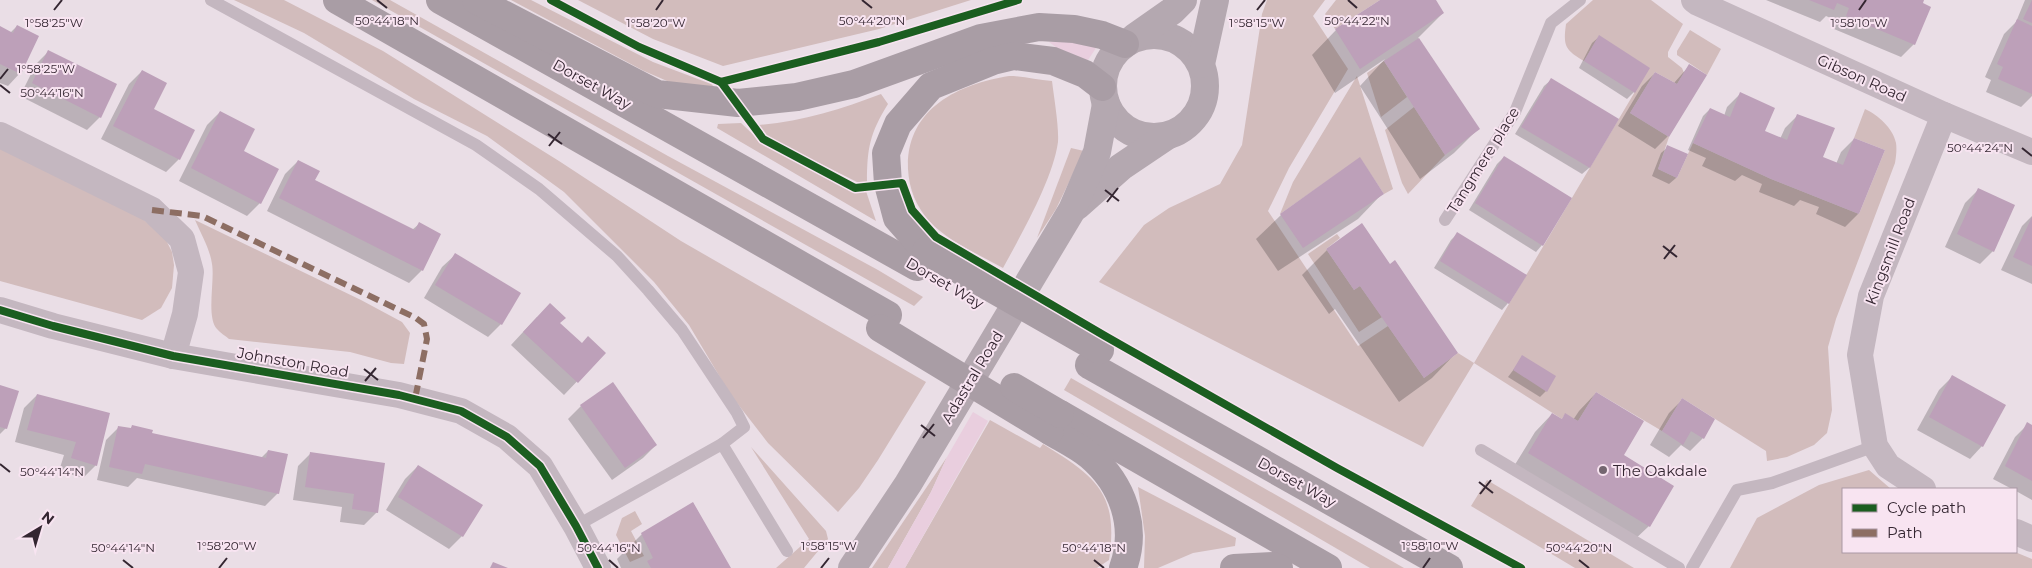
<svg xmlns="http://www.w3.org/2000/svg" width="2032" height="568" viewBox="0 0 2032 568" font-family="Montserrat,sans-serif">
	<rect width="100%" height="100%" fill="#eadee6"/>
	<g fill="#d2bcbc">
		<path d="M234,0H284L383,51L559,161L681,241L926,382L878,460L859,488L838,512L768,443L730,394L689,325L654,282L564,192L487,136L414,99L304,33Z"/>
		<path d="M372,0H390L668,156L878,270L923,297L914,306Z"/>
		<path d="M511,0H531L653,62L711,84L719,91L674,84L644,71Z"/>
		<path d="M578,0H971L879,29L723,66L653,39Z"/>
		<path d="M1267,0H1325L1313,16L1348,69L1289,168L1268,211L1358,346L1388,326L1424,378L1458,353L1474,363L1649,68L1599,36L1584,61C1565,50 1563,46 1566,24L1593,0H1651L1683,24L1668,52V57L1682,68L1684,73L1677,84L1655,72L1630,113L1669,137L1658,169L1677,178L1693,143L1771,179L1859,214L1885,150L1854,138L1865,109C1878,115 1893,128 1896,143C1897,149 1896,157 1895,163L1836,319L1828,347L1832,410L1827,433L1814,445L1787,457L1767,461L1766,451L1682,398L1662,431L1596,392L1578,421L1565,414L1562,419L1474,363L1423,447L1099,282L1144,225L1169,208L1220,184L1242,145L1262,14Z"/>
		<path d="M1336,0H1380L1335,29L1325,14Z"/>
		<path d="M1690,30L1721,49L1707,75L1677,55V51Z"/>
		<path d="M1384,61L1407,97L1381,117L1367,73Z"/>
		<path d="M1009,76C1024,76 1037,80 1052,81C1054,98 1059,126 1058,142C1053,179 1021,235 1003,268C978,254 949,242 929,221C916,206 909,189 908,169C906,109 958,84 1009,76Z"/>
		<path d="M1357,76L1393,189L1384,194L1360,158L1280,214L1293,182Z"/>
		<path d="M881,94L888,104C870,133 867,148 867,182H857L767,137L758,125C800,122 842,109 881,94Z"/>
		<path d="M1414,107L1445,155L1408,194L1402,183L1385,130Z"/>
		<path d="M741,123L762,143L856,191H866L876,221L717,128L718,124Z"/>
		<path d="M0,146L136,213L165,238L172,252L174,265L172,288L161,308L142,320L0,281Z"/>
		<path d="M1071,148L1084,151L1056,209L1037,238Z"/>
		<path d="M195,220L361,300L402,322L410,333L404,364L391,363L350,352L229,339C226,336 220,333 217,329C206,317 215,281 212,264C210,249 201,234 195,220Z"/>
		<path d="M1337,234L1340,238L1326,249L1354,290L1360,286L1382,317L1359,332L1308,254Z"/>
		<path d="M1071,378L1404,568H1370L1064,390Z"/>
		<path d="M990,420L1040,448L1043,444C1096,477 1119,493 1109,560L1097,568H905Z"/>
		<path d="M751,447L826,531L828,539L804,568H776L809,539Z"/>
		<path d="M947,457L931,492L888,568H872Z"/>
		<path d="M1869,470L1891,489H1843V552H2015L2032,559V568H1730L1757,518L1819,485Z"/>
		<path d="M1487,480L1634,568H1575L1471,506Z"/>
		<path d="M1138,487L1236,538L1235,546L1193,553L1158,568H1144L1145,536Z"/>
		<path d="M635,511L642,524L631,531L644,556L630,562L616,535L622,518Z"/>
	</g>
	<g fill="#e9cede">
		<path d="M1070,39L1098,45L1086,63L1069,57L1049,42Z"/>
		<path d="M973,412L988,421L905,568H888L931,492L947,457Z"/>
	</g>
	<g fill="#0003">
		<path d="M1382,0H1435L1443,13L1418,38L1478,129L1454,153L1420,179L1360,86L1385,59L1335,93L1312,55L1336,30Z"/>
		<path d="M1766,0H1923L1914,44L1901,57L1834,29L1837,21L1826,16L1820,22Z"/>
		<path d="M2025,0H2032V96L2021,107L1986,92L1991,80L1985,77L2004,34L2016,22Z"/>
		<path d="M17,26L20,73L8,86L0,83V28L10,33Z"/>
		<path d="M1599,37L1634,92L1627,99L1579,68L1592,43Z"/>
		<path d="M48,52L116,85L100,117L87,130L20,96L36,64Z"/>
		<path d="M1689,66L1668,136L1655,149L1618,126L1642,86L1655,73L1674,83Z"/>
		<path d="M142,71L153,110L179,159L166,172L101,139L129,84Z"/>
		<path d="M1551,80L1617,119L1589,168L1582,174L1515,134L1544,86Z"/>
		<path d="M1740,94L1764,132L1780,139L1785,128L1798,115L1819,163L1836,164L1841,152L1854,139L1883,151L1858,214L1845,227L1816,214L1819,207L1800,200L1794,206L1759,192L1762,184L1742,175L1735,181L1702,166L1706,158L1688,150L1703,116L1710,109L1724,116L1727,107Z"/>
		<path d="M220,112L242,152L260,203L247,216L179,181L207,125Z"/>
		<path d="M1668,147L1687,155L1676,178L1669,184L1652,176L1661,153Z"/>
		<path d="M1504,157L1542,245L1536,252L1469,210L1497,164Z"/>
		<path d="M298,161L314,180L412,230L419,224L422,270L409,283L267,211L285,174Z"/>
		<path d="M1978,190L1993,251L1980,264L1945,247L1965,203Z"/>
		<path d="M1382,194L1358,219L1278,271L1256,239L1281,215Z"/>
		<path d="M2032,216V284L2001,270L2022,226Z"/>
		<path d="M1457,234L1508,303L1502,310L1434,268L1451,240Z"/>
		<path d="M1327,250L1389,266L1456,353L1432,378L1399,402L1335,309L1329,314L1302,275Z"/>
		<path d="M455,255L519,294L501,324L488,337L424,298L442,267Z"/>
		<path d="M537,317L559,323L581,345L604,353L564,395L511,345Z"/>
		<path d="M1523,357L1546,391L1540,397L1508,377Z"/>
		<path d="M1952,377L1982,446L1970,459L1917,430L1939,390Z"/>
		<path d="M0,387L6,428L0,434Z"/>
		<path d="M1596,393L1649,526L1631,543L1511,471L1535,432L1552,414L1561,420L1566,415L1573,420L1579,411Z"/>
		<path d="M37,395L96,465L83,478L59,471L64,455L15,442L24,408Z"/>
		<path d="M1682,400L1703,438L1690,451L1681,445L1669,457L1650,445L1669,413Z"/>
		<path d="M581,406L656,445L643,458L612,480L568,419Z"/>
		<path d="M2028,424L2032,426V500L2016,491V489H2012L1993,479L2015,437Z"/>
		<path d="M119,427L130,429L132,427L151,434L261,458L268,451L278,493L265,506L137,478L128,487L97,480L106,440Z"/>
		<path d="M311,453L377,512L364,525L340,522L342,507L293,500L298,466Z"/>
		<path d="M418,466L462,536L449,549L386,510L405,479Z"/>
		<path d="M693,503L729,568H621L617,559L642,534Z"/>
	</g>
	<g fill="#bda0b9">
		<path d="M1380,0H1436L1444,13L1360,69L1335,29Z"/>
		<path d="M1809,0H1924L1923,3L1931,7L1915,45L1846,16L1849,8L1837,3L1834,10Z"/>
		<path d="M2032,0V23L2023,19Z"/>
		<path d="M2017,19L2032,26V94L1998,79L2003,67L1997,64Z"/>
		<path d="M17,25L39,36L21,74L0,64V26L13,33Z"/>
		<path d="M1599,35L1650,68L1635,93L1584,61Z"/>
		<path d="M1419,38L1480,129L1445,155L1384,61Z"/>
		<path d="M48,50L117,84L101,118L32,83Z"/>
		<path d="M1689,64L1707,75L1669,137L1630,113L1655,72L1677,84Z"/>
		<path d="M142,70L167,83L154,109L195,130L180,160L113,126Z"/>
		<path d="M1551,78L1619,119L1590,168L1521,127Z"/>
		<path d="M1740,92L1775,108L1765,131L1787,140L1797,114L1835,128L1823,157L1843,165L1854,138L1885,150L1859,214L1771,179L1693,143L1710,108L1730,117Z"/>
		<path d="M220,111L255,129L244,151L279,169L261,204L191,168Z"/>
		<path d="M1667,145L1688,154L1677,178L1658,169Z"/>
		<path d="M1504,156L1572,198L1543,246L1475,203Z"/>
		<path d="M1360,157L1384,194L1303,248L1280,214Z"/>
		<path d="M298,160L320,171L315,180L415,230L419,222L441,234L423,271L279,198Z"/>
		<path d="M1978,188L2015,205L1994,252L1957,234Z"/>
		<path d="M2032,217V266L2013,257Z"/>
		<path d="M1362,223L1390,264L1395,260L1458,353L1424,378L1360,286L1354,290L1326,249Z"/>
		<path d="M1457,232L1527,275L1509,304L1440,261Z"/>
		<path d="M455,253L521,293L502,325L435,285Z"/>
		<path d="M550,303L566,318L560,323L582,343L588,336L606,353L578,383L523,332Z"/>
		<path d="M1522,355L1556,376L1547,392L1513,370Z"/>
		<path d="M1952,375L2006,405L1983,447L1929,417Z"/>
		<path d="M613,382L657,445L625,468L580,405Z"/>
		<path d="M0,385L19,391L7,429L0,427Z"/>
		<path d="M1596,392L1644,421L1624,455L1674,486L1650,527L1528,453L1552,413L1562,419L1565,413L1578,421Z"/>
		<path d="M37,394L110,413L97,466L71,458L76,442L27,430Z"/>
		<path d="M1682,398L1715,419L1704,439L1691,431L1683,445L1662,431Z"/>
		<path d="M2027,422L2032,425V481L2005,466Z"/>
		<path d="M132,425L153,430L152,433L266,458L268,450L288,454L279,494L145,464L142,474L109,467L118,426L131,428Z"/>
		<path d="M310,452L385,463L378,513L352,509L354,494L305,487Z"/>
		<path d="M418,465L483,505L463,537L398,497Z"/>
		<path d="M693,502L731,568H651L647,561L653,558L641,533Z"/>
		<path d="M493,562L508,568H490Z"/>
	</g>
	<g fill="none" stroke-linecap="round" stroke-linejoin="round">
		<g stroke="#c4b7c0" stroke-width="12">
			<path d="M211,0L476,145L539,189L617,256L648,290L682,330L737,413L744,427L722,444"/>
			<path d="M1445,220L1515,112L1551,23L1580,0"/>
			<path d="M1481,450L1679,568"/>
			<path d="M576,526L722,444L787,551"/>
			<path d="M1692,568L1737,490L1772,483L1875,446"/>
		</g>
		<g stroke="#c4b7c0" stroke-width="26">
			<path d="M1694,0L1698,3L1944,115L2032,152"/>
			<path d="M0,135L152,210L182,239L191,272L185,314L173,356"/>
			<path d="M0,310L53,326L173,356L399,395L461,411L507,437L540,466L576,526L598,568"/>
			<path d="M1923,489L1888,466L1875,446L1860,355L1871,296L1944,115"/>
			<path d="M2016,532L2032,539"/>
		</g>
		<g stroke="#b4a8b0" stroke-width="28">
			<circle cx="1154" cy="86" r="51"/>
			<path d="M1135,37L1172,11L1183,0"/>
			<path d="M1201,64L1215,0"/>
			<path d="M1077,206L1121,167L1167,136"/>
			<path d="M852,568L908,484L1072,210L1097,152L1106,104"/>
		</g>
		<g stroke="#a99da5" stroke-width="28">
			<path d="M337,0L888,315"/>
			<path d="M440,0L917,267"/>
			<path d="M476,0L657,94L738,103L797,97L854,84L981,38L1039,27L1074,29L1102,35L1125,44"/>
			<path d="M926,251L897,218L888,184L886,153L898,124L931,86L993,61L1014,56L1053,61L1085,74L1102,87"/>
			<path d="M1089,365L1449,568"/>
			<path d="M1060,414L1328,568"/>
			<path d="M1050,431C1063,439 1078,446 1090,456C1123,484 1138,527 1123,568"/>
			<path d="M1234,568L1273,566L1279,568"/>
		</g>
		<g stroke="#a99da5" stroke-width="28">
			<path d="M926,251L1100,350"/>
			<path d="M880,328L1050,431"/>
			<path d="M1014,387L1060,414"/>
		</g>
		<path stroke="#8d6e63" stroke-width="6" stroke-dasharray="12 6" stroke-linecap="butt" d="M152,210L202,216L416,318L424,324L427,339L415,399"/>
		<defs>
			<g id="cycleway">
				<path d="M551,0L639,47L721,82L763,139L855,188L902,183L912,210L936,237L1105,336L1337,468L1521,568"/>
				<path d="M721,82L879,42L1018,0"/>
				<path d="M0,310L53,326L173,356L399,395L461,411L507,437L540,466L576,526L598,568"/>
			</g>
		</defs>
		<use href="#cycleway" stroke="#f8e4f1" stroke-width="11"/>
		<use href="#cycleway" stroke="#1b5e20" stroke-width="8"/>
	</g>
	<path fill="none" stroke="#342631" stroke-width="2" d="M377,0L387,8M862,0L872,8M1348,0L1357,8M54,10L62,0M656,10L663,0M1257,10L1265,0M1859,10L1866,0M0,79L8,69M0,85L10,93M548,134L562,144M549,146L560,132M2022,148L2032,156M1105,190L1119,201M1107,202L1118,188M1663,246L1677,257M1664,259L1675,245M364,369L378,380M365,381L376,368M921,425L935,436M923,438L934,424M0,464L10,472M1479,482L1493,493M1480,494L1491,480M123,560L133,568M609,560L618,568M1094,560L1104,568M1579,560L1589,568M219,568L227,558M821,568L829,558M1423,568L1430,558"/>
	<circle fill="#746670" stroke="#f8e4f1" stroke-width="2" cx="1603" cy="470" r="5"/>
	<g text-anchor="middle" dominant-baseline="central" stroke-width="4" stroke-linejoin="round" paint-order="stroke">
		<g font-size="15" fill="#342631" stroke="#f8e4f1">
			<text transform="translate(1862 78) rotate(24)">Gibson Road</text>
			<text transform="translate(592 84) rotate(29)">Dorset Way</text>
			<text transform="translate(1483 160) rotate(-58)">Tangmere place</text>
			<text transform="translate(1890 251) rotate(-69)">Kingsmill Road</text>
			<text transform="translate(945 283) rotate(30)">Dorset Way</text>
			<text transform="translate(293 362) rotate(10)">Johnston Road</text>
			<text transform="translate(972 377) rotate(-59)">Adastral Road</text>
			<text transform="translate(1297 482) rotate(29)">Dorset Way</text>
		</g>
		<g font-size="15" fill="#342631" stroke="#f8e4f1" text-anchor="start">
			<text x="1613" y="470">The Oakdale</text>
		</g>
	</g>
	<g font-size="12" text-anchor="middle" fill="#342631" stroke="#f8e4f1" stroke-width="4" stroke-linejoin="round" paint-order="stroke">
		<text x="387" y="25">50°44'18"N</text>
		<text x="872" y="25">50°44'20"N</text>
		<text x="1357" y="25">50°44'22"N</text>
		<text x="54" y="27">1°58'25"W</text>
		<text x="656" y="27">1°58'20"W</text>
		<text x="1257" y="27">1°58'15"W</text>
		<text x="1859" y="27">1°58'10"W</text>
		<text x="46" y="73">1°58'25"W</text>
		<text x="52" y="97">50°44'16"N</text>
		<text x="1980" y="152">50°44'24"N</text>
		<text x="52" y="476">50°44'14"N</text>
		<text x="227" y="550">1°58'20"W</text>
		<text x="829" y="550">1°58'15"W</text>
		<text x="1430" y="550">1°58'10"W</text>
		<text x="123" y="552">50°44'14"N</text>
		<text x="609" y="552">50°44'16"N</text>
		<text x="1094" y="552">50°44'18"N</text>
		<text x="1579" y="552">50°44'20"N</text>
	</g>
	<rect x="1842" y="488" width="175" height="65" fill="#f8e4f1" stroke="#aa98a4"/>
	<rect x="1852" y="504" width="25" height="8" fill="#1b5e20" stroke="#aa98a4"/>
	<text x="1887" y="513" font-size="15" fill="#342631">Cycle path</text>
	<rect x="1852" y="529" width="25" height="8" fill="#8d6e63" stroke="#aa98a4"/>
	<text x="1887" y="538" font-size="15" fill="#342631">Path</text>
	<g transform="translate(40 528) rotate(38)" stroke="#f8e4f1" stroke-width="4" paint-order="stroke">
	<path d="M0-4L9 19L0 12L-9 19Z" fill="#342631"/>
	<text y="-8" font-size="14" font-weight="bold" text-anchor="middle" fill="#342631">N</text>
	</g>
</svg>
